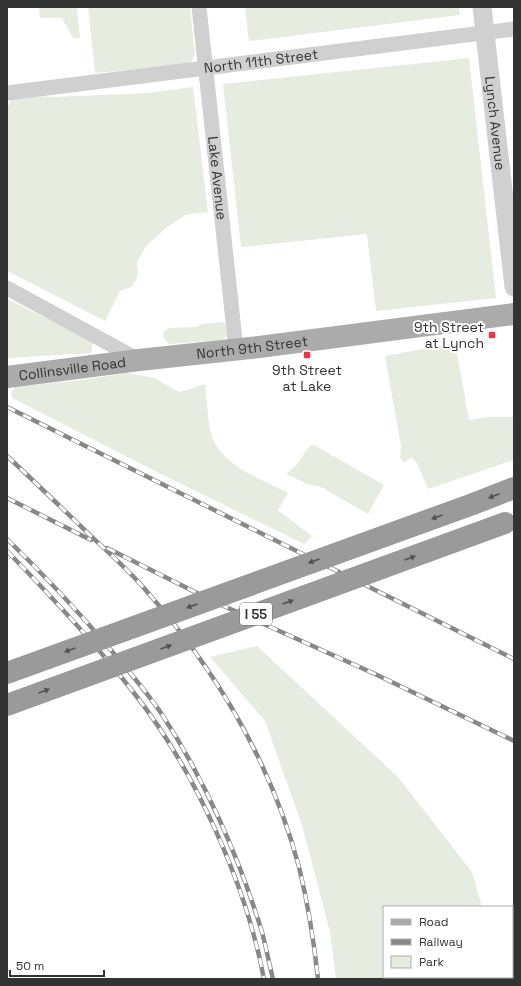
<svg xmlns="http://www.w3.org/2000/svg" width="521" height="986" viewBox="0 0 521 986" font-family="'Space Grotesk',sans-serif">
	<rect width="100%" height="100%" fill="#fff"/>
	<g fill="#e6ecdf">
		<path d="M39,7H77L80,38H73L62,18H40Z"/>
		<path d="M88,7H190L195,54L190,64L95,73Z"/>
		<path d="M245,7H459L460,15L249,41Z"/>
		<path d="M469,58L496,298L376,311L367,234L241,247L223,84Z"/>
		<path d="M193,87L208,212L185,215L166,228L146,246L137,262L138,272L136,280L131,287L120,291L105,321L7,271V108L12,97L21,96L56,97L148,93Z"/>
		<path d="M7,299L93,341L91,353L7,358Z"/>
		<path d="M224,322L226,326L227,336L222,340L169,344L165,340L163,333L168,328L197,327L201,324Z"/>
		<path d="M455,343L469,420L489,417H514V460L428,489L417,463L411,457L404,463L400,458L401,446L385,356Z"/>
		<path d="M128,373L154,378L179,392L191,389L205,384C207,399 207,417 211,433C219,465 261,479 288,493L278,510L312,536L304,544L157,472L12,398L11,393L15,387L82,380Z"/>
		<path d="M310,445H314L384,485L368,514L321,487L307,484L286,474L296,466Z"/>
		<path d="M257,646L398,777L472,872L482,907H384V977H419L414,979H336L330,932L302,825L265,721L210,657Z"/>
	</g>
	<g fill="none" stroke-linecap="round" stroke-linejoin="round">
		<g stroke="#d0d0d0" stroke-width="15">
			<path id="s1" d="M199,7L236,349"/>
			<path id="s2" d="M7,93L514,29"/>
			<path d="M7,288L139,360"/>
		</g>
		<path stroke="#d0d0d0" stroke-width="19" id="s3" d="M482,7L514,287"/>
		<path stroke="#ababab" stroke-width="22" id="s4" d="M7,377L139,360L259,347L514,314"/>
		<path stroke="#9a9a9a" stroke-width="22" d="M473,504L514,488"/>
		<defs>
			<g id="rail">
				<path d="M7,407L514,659"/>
				<path d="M7,456C36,483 65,511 93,538C110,554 128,570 143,587C214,667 271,762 299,867C308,904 314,942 318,979"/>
				<path d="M7,498L91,540"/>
				<path d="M7,539C43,574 78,611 110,649C128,670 146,691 161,713C204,778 239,857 262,932C266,947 269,963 273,979"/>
				<path d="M107,548L217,603L375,674L514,741"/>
				<path d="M7,551C51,596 95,643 134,693C194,769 246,883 264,979"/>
			</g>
		</defs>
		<use href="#rail" stroke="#888" stroke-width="4.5"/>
		<use href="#rail" stroke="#fff" stroke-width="3" stroke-dasharray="9" stroke-linecap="butt"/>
		<g stroke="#9a9a9a" stroke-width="22">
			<path d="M7,673L473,504"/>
			<path d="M7,705L505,523"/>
		</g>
	</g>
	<defs><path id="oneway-solid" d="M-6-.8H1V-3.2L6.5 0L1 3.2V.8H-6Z"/></defs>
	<g fill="#525252">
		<use href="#oneway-solid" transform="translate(494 496) rotate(159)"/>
		<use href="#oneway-solid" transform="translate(437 517) rotate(160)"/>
		<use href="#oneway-solid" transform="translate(410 558) rotate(-20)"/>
		<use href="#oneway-solid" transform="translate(314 561) rotate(160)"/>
		<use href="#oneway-solid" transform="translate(288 602) rotate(-20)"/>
		<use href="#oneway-solid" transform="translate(192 606) rotate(160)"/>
		<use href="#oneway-solid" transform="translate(166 647) rotate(-20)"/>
		<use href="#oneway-solid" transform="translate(70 650) rotate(160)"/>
		<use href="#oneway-solid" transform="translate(44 691) rotate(-20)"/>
	</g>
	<g fill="#e63946" stroke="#fff" stroke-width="1.5">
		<rect x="488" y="331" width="8" height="8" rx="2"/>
		<rect x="303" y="351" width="8" height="8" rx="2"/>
	</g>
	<g text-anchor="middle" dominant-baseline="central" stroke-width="4" stroke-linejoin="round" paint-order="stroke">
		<rect fill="#fff" stroke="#707070" stroke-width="1" x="240" y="603" width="32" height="22" rx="3"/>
		<g font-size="13" font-weight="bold" fill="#333">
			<text x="256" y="614">I 55</text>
		</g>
		<g font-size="14" fill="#333" stroke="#fff">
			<text stroke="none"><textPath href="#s2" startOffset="256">North 11th Street</textPath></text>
			<text stroke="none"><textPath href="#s3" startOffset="117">Lynch Avenue</textPath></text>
			<text stroke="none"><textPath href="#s1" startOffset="172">Lake Avenue</textPath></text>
			<text stroke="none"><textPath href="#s4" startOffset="247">North 9th Street</textPath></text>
			<text stroke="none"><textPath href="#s4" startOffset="66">Collinsville Road</textPath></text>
		</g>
		<g font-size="14" fill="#333" stroke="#fff" text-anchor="end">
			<text x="484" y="327">9th Street<tspan x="484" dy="16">at Lynch</tspan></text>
			<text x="307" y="370" text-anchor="middle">9th Street<tspan x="307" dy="16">at Lake</tspan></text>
		</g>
	</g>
	<rect width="521" height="986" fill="none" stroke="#333333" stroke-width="16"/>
	<rect x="383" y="906" width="130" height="72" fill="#ffffff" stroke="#adadad"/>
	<rect x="391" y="919" width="20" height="6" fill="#ababab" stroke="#adadad"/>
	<text x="419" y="926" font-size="12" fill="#333333">Road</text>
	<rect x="391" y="939" width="20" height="6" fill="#888888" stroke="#adadad"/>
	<text x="419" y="946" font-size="12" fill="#333333">Railway</text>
	<rect x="391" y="956" width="20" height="12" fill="#e6ecdf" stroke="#adadad"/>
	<text x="419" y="966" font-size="12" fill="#333333">Park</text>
	<path d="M10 970v6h94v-6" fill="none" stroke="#333333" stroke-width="2"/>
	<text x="16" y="970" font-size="12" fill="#333333" stroke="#ffffff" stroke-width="3" paint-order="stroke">50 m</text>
</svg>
